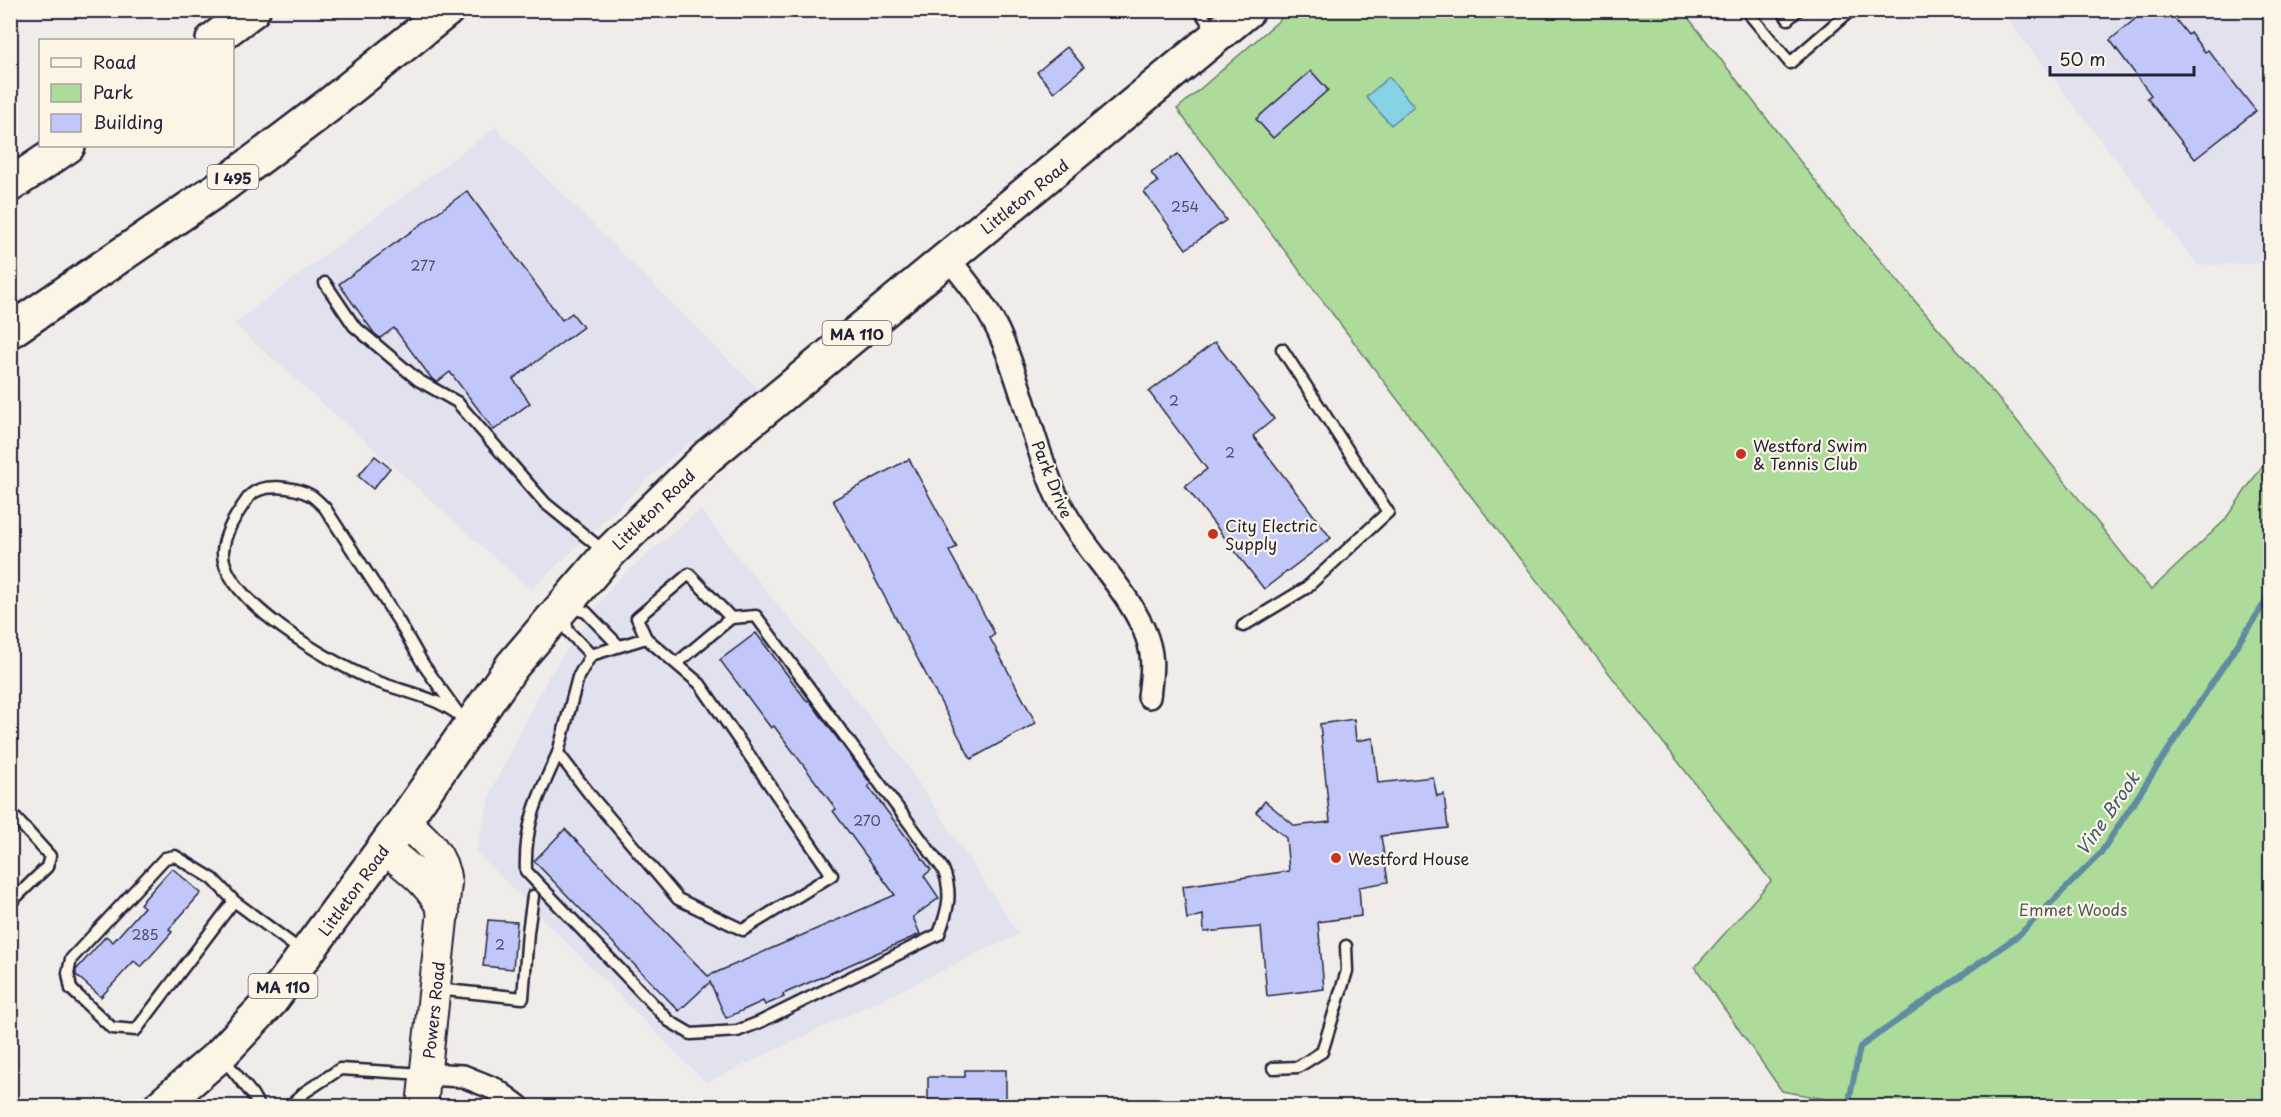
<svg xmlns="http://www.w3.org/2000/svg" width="2281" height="1117" viewBox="0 0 2281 1117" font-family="'Playpen Sans',sans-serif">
	<rect width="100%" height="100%" fill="#f0ece9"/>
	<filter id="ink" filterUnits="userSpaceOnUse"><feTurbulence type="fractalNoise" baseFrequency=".0167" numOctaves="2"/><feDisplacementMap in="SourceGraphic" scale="12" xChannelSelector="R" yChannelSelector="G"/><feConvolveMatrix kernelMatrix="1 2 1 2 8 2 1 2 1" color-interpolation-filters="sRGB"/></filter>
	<g filter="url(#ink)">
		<g fill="#e2e1ee">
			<path d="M2001,11H2270V263L2198,265Z"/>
			<path d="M495,127L760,391L667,461L531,590L234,324Z"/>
			<path d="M700,510L896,749L1019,934L706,1083L476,852L492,789L550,674L614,583Z"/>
		</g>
		<path fill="#addb9a" stroke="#687e6a" stroke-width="1.5" d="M1290,11H1683L1845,219L2014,417L2151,590L2224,521L2270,455V1106H1865L1782,1091L1695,967L1771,881L1467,491L1177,109Z"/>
		<path fill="#86d3e5" stroke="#5e8ca1" stroke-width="1.5" d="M1389,77L1414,106L1391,125L1366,97Z"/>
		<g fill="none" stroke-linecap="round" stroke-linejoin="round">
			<path stroke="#5e8ca1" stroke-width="6" d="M1834,1106L1849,1101L1860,1047L2019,935L2100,854L2270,595"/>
		</g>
		<g fill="#c1c8f9" stroke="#22223b" stroke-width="1.5">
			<path d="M2146,10H2168L2188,35L2190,33L2205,52L2208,50L2256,111L2195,159L2147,98L2151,95L2110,40Z"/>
			<path d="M1067,47L1084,67L1054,92L1037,72Z"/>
			<path d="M1311,71L1328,90L1273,138L1256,119Z"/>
			<path d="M1178,154L1226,220L1186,249L1144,192L1158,182L1151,173Z"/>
			<path d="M467,191L562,320L572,313L583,327L513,379L530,403L494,430L450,372L437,382L432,379L394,328L380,338L374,333L339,284Z"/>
			<path d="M1215,342L1274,419L1253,436L1331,538L1264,589L1185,486L1207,469L1149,392Z"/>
			<path d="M375,456L390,468L373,489L358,476Z"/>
			<path d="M909,459L957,547L949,551L995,634L990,638L1036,723L971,759L833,500Z"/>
			<path d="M756,633L807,701L809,700L871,784L868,786L931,870L924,876L939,898L913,917L920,934L783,994L784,997L765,1005L763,1001L726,1018L710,982L679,1011L534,861L565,829L708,976L895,895L833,811L836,809L774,726L771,728L720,660Z"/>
			<path d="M1354,719L1356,741L1373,738L1378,783L1433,777L1437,796L1444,794L1448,828L1381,836L1388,882L1359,887L1361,916L1318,922L1324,989L1267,996L1261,927L1204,932L1203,915L1187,919L1183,886L1289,871L1286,838L1256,812L1265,801L1295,826L1330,822L1320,724Z"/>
			<path d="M172,868L201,893L169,929L172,932L141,967L134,961L101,997L76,975V970L106,936L113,942L144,907L140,904Z"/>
			<path d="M488,920L517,922L513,969L483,966Z"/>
			<path d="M965,1070H1006V1099H966V1106H928V1077H965Z"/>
		</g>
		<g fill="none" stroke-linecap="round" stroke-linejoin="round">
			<defs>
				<g id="service">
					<path d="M1199,10L1214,32"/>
					<path d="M1746,10L1790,63L1851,10"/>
					<path d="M1782,10L1788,19L1798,10"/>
					<path d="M325,283L354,326L418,380L457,402L545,503L605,552"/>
					<path d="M569,607L586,612L619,646"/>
					<path d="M564,614L568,631L591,655"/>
					<path d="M1243,626L1306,588L1388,512L1282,349"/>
					<path d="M646,638L700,684L832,875L743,930L678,899L591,796L558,753L578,677L591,655Z"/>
					<path d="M646,638L637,618L689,574L731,618L677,663"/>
					<path d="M458,713L423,664L399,622L325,508C321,504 316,499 312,496C296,487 260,481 248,498C237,514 225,530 223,551C220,599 333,664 373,680C404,693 444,697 467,723"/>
					<path d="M558,753C539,795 524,823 526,871L669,1021L691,1034L737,1031L760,1022L939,934C948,910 953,893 943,869L756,616L731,618"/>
					<path d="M10,812L50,856L47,867L10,903"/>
					<path d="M234,901L213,879L175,856L165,858L71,959L68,973L71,989L112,1028L136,1030L234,901L304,953"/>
					<path d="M436,989L523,998L528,932L533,896"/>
					<path d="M222,1057L252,1094L259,1106"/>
					<path d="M1273,1068L1298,1067L1322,1052L1347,971L1346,946"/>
					<path d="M290,1106L305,1092L340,1069L424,1074"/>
				</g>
				<g id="minor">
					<path d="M948,258C969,284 991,311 1003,342C1024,392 1034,447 1057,497C1080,546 1122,581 1144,630C1155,656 1152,670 1149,697"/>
					<path d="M426,1074L463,1076L495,1089L518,1106"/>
				</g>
				<g id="secondary">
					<path d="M404,821C425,839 443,854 446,883L422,1106"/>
					<path d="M384,848C408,868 432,884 444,913"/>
				</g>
				<path id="primary" d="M161,1106L220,1055L270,1002L404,821L512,666L608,554L708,456L1248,10"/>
				<g id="motorway">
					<path d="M213,40L253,10"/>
					<path d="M10,185L68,146"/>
					<path d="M10,331L222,186L329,105L447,10"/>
				</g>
			</defs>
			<use href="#service" stroke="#22223b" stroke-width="15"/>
			<use href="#minor" stroke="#22223b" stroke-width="26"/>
			<use href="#secondary" stroke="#22223b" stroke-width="34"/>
			<use href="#primary" stroke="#22223b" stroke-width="38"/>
			<use href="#motorway" stroke="#22223b" stroke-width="38"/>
			<use href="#service" stroke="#fcf5e5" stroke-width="10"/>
			<use href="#minor" stroke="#fcf5e5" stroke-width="21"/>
			<use href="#secondary" stroke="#fcf5e5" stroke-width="30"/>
			<use href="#primary" stroke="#fcf5e5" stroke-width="33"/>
			<use href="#motorway" stroke="#fcf5e5" stroke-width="33"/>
		</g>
	</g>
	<g fill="#c8321e" stroke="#fcf5e5" stroke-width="2">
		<circle cx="1741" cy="454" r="6"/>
		<circle cx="1213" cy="534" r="6"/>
		<circle cx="1336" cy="858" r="6"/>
	</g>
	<g text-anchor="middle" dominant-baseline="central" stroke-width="4.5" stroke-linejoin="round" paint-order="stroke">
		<g font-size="14" fill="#4a4c6a">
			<text x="1185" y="206">254</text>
			<text x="423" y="265">277</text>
			<text x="1174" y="400">2</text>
			<text x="1230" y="452">2</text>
			<text x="867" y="820">270</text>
			<text x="145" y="934">285</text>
			<text x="500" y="944">2</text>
		</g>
		<g fill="#fcf5e5" stroke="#63616e" stroke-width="1.5">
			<rect x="207.5" y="165" width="51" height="24" rx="4.5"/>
			<rect x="822.5" y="321" width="69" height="24" rx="4.5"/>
			<rect x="248.5" y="974" width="69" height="24" rx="4.5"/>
		</g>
		<g font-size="15" font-weight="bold" fill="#22223b">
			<text x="233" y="177">I 495</text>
			<text x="857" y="333">MA 110</text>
			<text x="283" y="986">MA 110</text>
		</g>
		<g font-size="16" fill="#22223b" stroke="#fcf5e5">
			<text transform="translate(1024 196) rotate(-39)">Littleton Road</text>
			<text transform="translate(1053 479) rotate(68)">Park Drive</text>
			<text transform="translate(653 509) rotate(-44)">Littleton Road</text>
			<text transform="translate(353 890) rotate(-54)">Littleton Road</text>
			<text transform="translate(433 1010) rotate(-84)">Powers Road</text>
		</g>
		<g font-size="16" fill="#22223b" stroke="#fcf5e5" text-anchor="start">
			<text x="1753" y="445">Westford Swim<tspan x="1753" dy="18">&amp; Tennis Club</tspan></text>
			<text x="1225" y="525">City Electric<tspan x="1225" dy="18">Supply</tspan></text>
			<text x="1348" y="858">Westford House</text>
		</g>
		<g font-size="16" fill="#4c5a58" stroke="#fcf5e5">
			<text x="2073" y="909">Emmet Woods</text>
		</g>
		<g font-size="18" font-style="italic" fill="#40576e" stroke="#fcf5e5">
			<text transform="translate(2107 813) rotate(-55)">Vine Brook</text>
		</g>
	</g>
	<rect width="2281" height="1117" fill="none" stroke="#fcf5e5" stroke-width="36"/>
	<rect x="18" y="18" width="2245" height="1081" fill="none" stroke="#22223b" stroke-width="2" filter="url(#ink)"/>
	<rect x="39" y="39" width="195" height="108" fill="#fcf5e5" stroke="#a5a1a1" stroke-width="1.5"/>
	<rect x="51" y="58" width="30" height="9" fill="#fcf5e5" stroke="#a5a1a1" stroke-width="1.5"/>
	<text x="93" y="69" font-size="18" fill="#22223b">Road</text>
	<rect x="51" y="84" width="30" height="18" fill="#addb9a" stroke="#a5a1a1" stroke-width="1.5"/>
	<text x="93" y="99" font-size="18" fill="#22223b">Park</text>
	<rect x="51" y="114" width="30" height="18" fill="#c1c8f9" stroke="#a5a1a1" stroke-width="1.5"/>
	<text x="93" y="129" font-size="18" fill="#22223b">Building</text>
	<path d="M2050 66v9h144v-9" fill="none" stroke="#22223b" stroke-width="3"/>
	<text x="2059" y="66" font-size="18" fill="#22223b" stroke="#fcf5e5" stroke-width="4.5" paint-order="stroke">50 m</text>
</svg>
